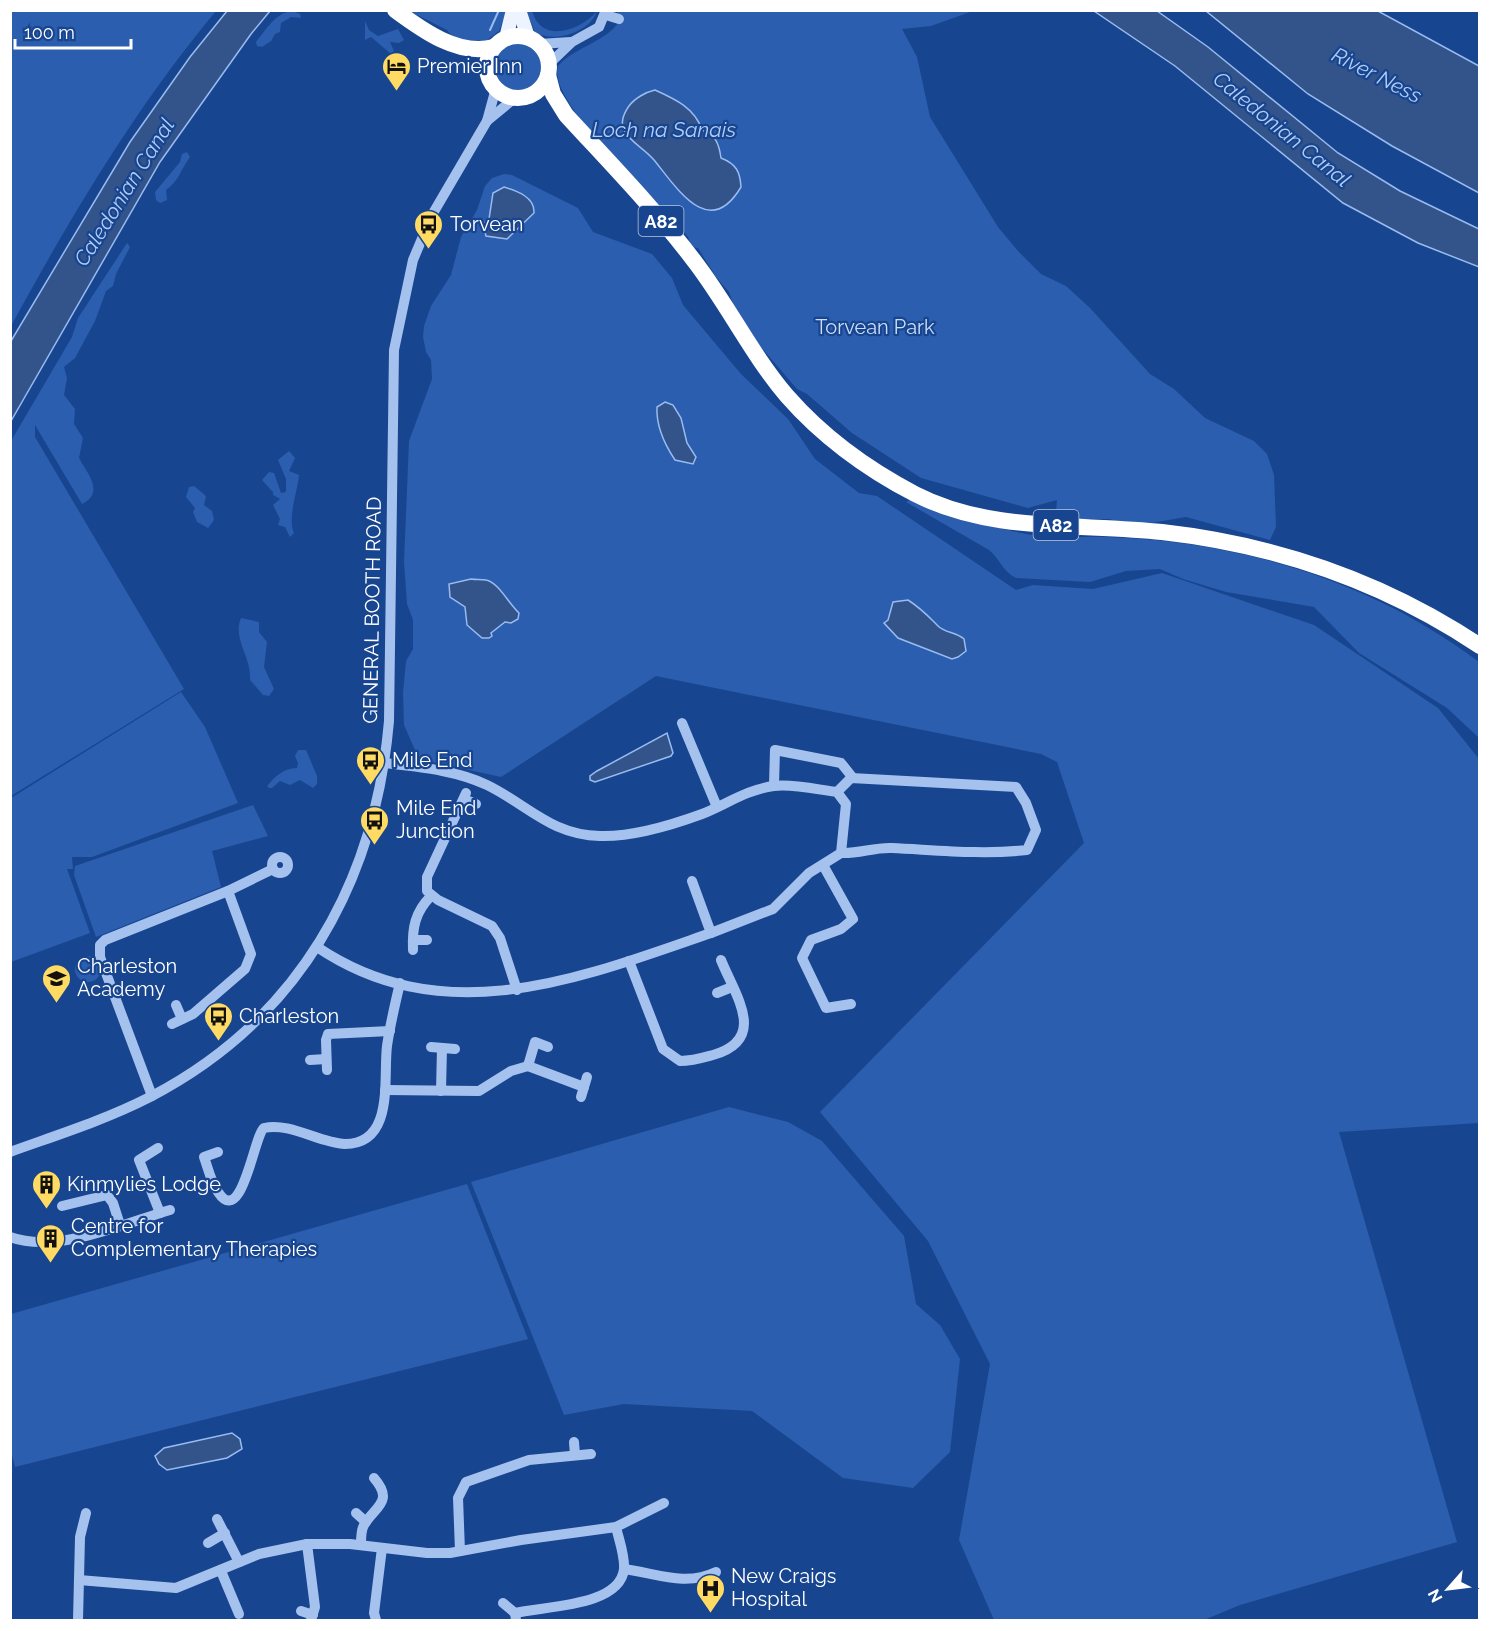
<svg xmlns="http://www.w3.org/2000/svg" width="1490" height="1631" viewBox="0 0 1490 1631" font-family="Raleway,sans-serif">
	<rect width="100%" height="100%" fill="#18458f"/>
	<g fill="#2b5eae">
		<path d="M10,11H216C136,107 71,216 11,326Z"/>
		<path d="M292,11L300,14L301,18L291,17L281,23L280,32L275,34L271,41L262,47L257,46L256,42C265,31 276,12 292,11Z"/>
		<path d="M409,11H507L499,31L486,41C472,40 455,42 447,30Z"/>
		<path d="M526,11H532C542,45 581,30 597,11C591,32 553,44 535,32Z"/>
		<path d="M618,11H973L931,26L902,29L917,57L930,117L998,227L1018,251L1041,274L1066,286L1090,308L1150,374L1174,389L1205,418L1254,441L1267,454L1274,475L1276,527L1270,540L1186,517L1151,523H1124L1109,519H1071L1056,511L1057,500L1028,508L921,478L852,433L807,394L797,389L754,339L735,310L729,292L716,277L698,248L691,247L688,237L681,229C656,203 546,100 558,66C575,46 613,40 621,17L617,14Z"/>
		<path d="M365,21L369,30L378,36L398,29L404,40L399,43L390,42L394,51L391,54L371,37L365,40Z"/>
		<circle cx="518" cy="67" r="23"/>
		<path d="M187,152L190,157C181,169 179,181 166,190L167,200L160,203L156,200L155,192L180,162L182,154Z"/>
		<path d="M504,174L512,175L578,208L593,232L652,254L672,278L683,305L741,374L788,419L815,459L859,493L877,496L1016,590L1033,585L1093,589L1162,573L1314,625L1438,708L1479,759V1123L1339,1132L1457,1542L1240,1605L1204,1620H994L959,1540L990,1364L928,1241L820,1112L1084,843L1057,762L1041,754L656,676L501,777L419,759L404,725L403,693L406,661L413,649V620L407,604L404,562L409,441L432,379L431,360L426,352L423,337L424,326L431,306L451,275L461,237L477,210L485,186L492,178Z"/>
		<path d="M127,243L130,247L116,274L113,286L106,291L95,321L75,358L64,367L67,378L64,395L75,409L74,424L83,438L79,458C86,472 106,492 82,504L35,425V437L184,689L11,796V441L72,337L78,318Z"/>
		<path d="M289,451L295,458L289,471L299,475C298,490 287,518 294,533L290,537L285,527L278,525L280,519L273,505L280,499L273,495V492L262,480L269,472L274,473L281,493L286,492V479L278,460Z"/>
		<path d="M194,486L206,496L204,505L212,511L214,520L208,528L197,522L193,512L195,508L186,497L189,487Z"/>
		<path d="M912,499C957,515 1000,532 1048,537C1059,538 1072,537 1084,537C1111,536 1138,539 1165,541C1279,554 1388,593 1479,662V738L1447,708L1359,653L1314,607L1226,592L1183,579L1160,569L1126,571L1090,582L1016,578C1003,572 1000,559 989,550L906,502Z"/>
		<path d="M241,618L259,622V632L267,642L264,667L274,689L269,696L263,695L250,680C252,657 232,639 241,618Z"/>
		<path d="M181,692L205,727L238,803L92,857H72L73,869H67L90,933L11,962V798Z"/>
		<path d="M298,750H306L317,776V784L313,788L300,780L290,785L280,781L272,788H269L267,786C274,777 284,768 297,768L298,763L295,756Z"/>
		<path d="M253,805L268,836L212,851L221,887L96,937L74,875L75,866Z"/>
		<circle cx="88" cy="969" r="13"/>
		<path d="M729,1107L788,1122L822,1141L904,1236L916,1304L940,1325L960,1359L950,1452L913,1488L843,1478L752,1411L624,1404L564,1415L471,1182Z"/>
		<path d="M467,1184L528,1339L15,1467L10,1448L11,1314Z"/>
	</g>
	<g fill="#33548b" stroke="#98bcf1" stroke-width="1.5">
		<path d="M227,11H270L251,34L160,162L11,421V341L130,142L190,57Z"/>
		<path d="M1094,11H1157L1208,47L1338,153L1400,191L1479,229V267L1418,243L1343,203L1175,66Z"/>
		<path d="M1356,11H1378L1479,66V193L1392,146L1308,94L1206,11Z"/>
		<path d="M655,90C675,99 695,108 702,130C716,135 719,144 721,158C736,164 740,171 741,187C709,241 677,188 654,160C639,142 609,134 629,106C635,98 646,92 655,90Z"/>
		<path d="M504,187C517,191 535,197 534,213L507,239L486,236L483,224L489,219L493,193Z"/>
		<path d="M665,402L673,405L681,418L687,443L696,457L693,464L675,460C665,445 656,425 657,407Z"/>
		<path d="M471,579C476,580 481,579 486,580C498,582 509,604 519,613L518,619L511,623L505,622L491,633L492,636L489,638H482L467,625L465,607L450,597L449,584Z"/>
		<path d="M908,600C922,609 927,615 938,626C945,633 956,632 964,639L966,651L958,657L952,659L898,638L884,623L888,620L893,602Z"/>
		<path d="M667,733L673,753L671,756L595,782L590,780V776L597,771Z"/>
		<path d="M232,1433L240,1439L242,1449L227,1458L167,1470L159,1464L155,1456L164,1448Z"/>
	</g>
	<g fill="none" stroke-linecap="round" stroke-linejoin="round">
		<path stroke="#98bcf1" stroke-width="2" d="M490,30L499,10"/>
		<g stroke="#a5c2ef" stroke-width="10">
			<path d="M606,15L619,19"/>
			<path d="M539,44L571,42"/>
			<path d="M549,64L572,42L599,27L606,10"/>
			<path d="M487,121L516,97"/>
			<path d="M682,723L717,807"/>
			<path d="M385,763C419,767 455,770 487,785C528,805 551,835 600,836C633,837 672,825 702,814C725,805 748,789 774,786C790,783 820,790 837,792L846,804L841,853L809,873L773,909L711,933"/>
			<path d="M774,785L775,750L841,763L853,778"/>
			<path d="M837,792L851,778L1016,787L1026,803L1036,830L1027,850C982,855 936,850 892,848C875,847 858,854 841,853"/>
			<path d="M466,793L427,877V891L438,900L492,926L500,938L517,990"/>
			<path d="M464,799L476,804"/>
			<circle cx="280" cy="865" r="8"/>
			<path d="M823,865L853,919L841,929L811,940L802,958L826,1008L851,1004"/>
			<path d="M413,940H427"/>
			<path d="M317,947C445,1033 581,978 711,933L692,881"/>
			<path d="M413,950C412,928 415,912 431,896"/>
			<path d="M629,961L663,1049L680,1061C692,1061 702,1058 713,1055C768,1039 736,997 721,960"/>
			<path d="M717,993L732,987"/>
			<path d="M176,1005L182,1019"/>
			<path d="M172,1024L193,1014L245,969L251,954L228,891"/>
			<path d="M431,1047L455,1049"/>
			<path d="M310,1060L326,1059"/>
			<path d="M528,1066L535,1042L548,1047"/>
			<path d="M327,1070L326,1040L328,1034L390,1031"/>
			<path d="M385,1090L479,1091L511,1071L528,1066L584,1087"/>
			<path d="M441,1091L442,1048"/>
			<path d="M152,1096L100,957V945L105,940L228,891L273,869"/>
			<path d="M581,1097L587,1077"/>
			<path d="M158,1148L139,1160L160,1213"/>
			<path d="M10,1152C57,1135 105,1120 150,1097C298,1020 375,884 389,721L394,350L413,260L432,215L487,121L496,88"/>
			<path d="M218,1152L204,1157C208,1168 211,1182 218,1192C242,1229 254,1135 264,1128C290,1122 319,1143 345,1144C395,1144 383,1078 387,1046C390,1025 395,1004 400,983"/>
			<path d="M62,1206L107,1195L113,1203L120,1225"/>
			<path d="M10,1237C57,1254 123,1224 170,1210"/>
			<path d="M574,1442L575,1455"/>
			<path d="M356,1513L366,1522"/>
			<path d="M217,1519L239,1562"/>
			<path d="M208,1543L225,1533"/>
			<path d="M307,1544L315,1607L311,1620"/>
			<path d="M361,1544C361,1538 361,1530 364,1525C374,1507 395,1502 374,1478"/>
			<path d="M460,1551L458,1498L466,1482L529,1460L591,1454"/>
			<path d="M624,1569C656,1573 685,1587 716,1572"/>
			<path d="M221,1571L239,1614"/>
			<path d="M79,1580L176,1588L259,1554L307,1544H350L427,1553H450L521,1540L616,1527L664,1503"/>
			<path d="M503,1603L515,1613"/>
			<path d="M301,1611L313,1615"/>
			<path d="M78,1620L80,1537L86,1513"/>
			<path d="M376,1620L374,1613L382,1548"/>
			<path d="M516,1620L515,1613C544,1606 620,1607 624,1569C625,1556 619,1540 616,1527"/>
		</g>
		<g stroke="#edf3ff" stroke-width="14">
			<path d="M519,10L528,37"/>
			<path d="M506,38L513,10"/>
		</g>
		<g stroke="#fff" stroke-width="16">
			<path d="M395,10C422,30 459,57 494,47"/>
			<circle cx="518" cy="67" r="31"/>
			<path d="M548,75L553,94L566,115C610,163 656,210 695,262C728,305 752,355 787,396C823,437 867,469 915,494C991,533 1080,523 1162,532C1277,545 1384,582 1480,646"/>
		</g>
	</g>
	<defs>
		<symbol id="hotel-pin" viewBox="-11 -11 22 30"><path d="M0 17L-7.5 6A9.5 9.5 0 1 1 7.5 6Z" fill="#ffdb63" stroke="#18458f"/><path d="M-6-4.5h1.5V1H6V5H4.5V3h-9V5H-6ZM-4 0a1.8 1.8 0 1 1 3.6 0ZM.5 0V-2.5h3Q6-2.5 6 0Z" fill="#111"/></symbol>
		<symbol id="bus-pin" viewBox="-11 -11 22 30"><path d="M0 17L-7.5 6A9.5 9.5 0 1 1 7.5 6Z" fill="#ffdb63" stroke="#18458f"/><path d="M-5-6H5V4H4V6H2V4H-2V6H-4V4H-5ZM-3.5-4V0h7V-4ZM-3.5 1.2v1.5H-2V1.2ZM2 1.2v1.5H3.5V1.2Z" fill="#111"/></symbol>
		<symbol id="school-pin" viewBox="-11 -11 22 30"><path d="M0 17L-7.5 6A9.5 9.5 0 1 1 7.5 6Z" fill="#ffdb63" stroke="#18458f"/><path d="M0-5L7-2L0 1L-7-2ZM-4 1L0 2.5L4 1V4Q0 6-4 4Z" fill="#111"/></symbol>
		<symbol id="building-pin" viewBox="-11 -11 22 30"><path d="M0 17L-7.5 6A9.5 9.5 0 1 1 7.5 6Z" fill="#ffdb63" stroke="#18458f"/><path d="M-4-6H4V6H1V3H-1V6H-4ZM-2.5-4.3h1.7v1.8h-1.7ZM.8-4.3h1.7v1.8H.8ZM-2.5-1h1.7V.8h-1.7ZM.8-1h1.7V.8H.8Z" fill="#111"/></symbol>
		<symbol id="hospital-pin" viewBox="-11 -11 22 30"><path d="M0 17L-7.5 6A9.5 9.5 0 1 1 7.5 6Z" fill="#ffdb63" stroke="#18458f"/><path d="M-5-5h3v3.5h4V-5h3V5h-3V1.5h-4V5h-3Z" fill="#111"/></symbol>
	</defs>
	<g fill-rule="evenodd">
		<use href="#hotel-pin" x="380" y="50" width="33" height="45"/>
		<use href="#bus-pin" x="412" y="208" width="33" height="45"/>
		<use href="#bus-pin" x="354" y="744" width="33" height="45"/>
		<use href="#bus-pin" x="358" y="804" width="33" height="45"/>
		<use href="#school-pin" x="40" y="962" width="33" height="45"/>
		<use href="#bus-pin" x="202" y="1000" width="33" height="45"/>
		<use href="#building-pin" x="30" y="1168" width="33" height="45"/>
		<use href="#building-pin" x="34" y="1222" width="33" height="45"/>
		<use href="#hospital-pin" x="694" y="1572" width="33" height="45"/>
	</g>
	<g text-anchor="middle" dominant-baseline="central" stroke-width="4.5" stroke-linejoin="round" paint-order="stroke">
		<g fill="#18458f" stroke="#bac7dd" stroke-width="1.5">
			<rect x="638.5" y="206" width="45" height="30" rx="4.5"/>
			<rect x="1033.5" y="510" width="45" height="30" rx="4.5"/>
		</g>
		<g font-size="18" font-weight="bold" fill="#fff">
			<text x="661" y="221">A82</text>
			<text x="1056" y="525">A82</text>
		</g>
		<g font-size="20" fill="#fff" stroke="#18458f" text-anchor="start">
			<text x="417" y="66">Premier Inn</text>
			<text x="450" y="224">Torvean</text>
			<text x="392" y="760">Mile End</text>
			<text x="396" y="808">Mile End<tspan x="396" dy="23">Junction</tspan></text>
			<text x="77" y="966">Charleston<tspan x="77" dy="23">Academy</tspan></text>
			<text x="239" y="1016">Charleston</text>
			<text x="67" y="1184">Kinmylies Lodge</text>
			<text x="71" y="1226">Centre for<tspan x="71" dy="23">Complementary Therapies</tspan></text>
			<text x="731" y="1576">New Craigs<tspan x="731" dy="23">Hospital</tspan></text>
		</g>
		<g font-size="20" fill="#ccdefb" stroke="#18458f">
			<text x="875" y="327">Torvean Park</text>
		</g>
		<g font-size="20" fill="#fff" stroke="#18458f">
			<text transform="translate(372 610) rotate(-89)">GENERAL BOOTH ROAD</text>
		</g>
		<g font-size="21" font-style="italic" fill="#b1cdf6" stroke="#18458f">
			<text transform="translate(1377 75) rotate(27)">River Ness</text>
			<text x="664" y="129">Loch na Sanais</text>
			<text transform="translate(1282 129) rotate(39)">Caledonian Canal</text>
			<text transform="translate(124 192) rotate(-58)">Caledonian Canal</text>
		</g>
	</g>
	<rect width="1490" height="1631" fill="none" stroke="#ffffff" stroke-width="24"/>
	<g transform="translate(1448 1589) rotate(242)" stroke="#18458f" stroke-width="4.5" paint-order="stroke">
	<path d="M0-4.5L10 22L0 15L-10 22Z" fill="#ffffff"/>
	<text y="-9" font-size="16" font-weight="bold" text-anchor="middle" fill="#ffffff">N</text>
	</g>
	<path d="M15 39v9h116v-9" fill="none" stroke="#ffffff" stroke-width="3"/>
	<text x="24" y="39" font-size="18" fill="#ffffff" stroke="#18458f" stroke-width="4.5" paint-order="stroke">100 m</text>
</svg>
